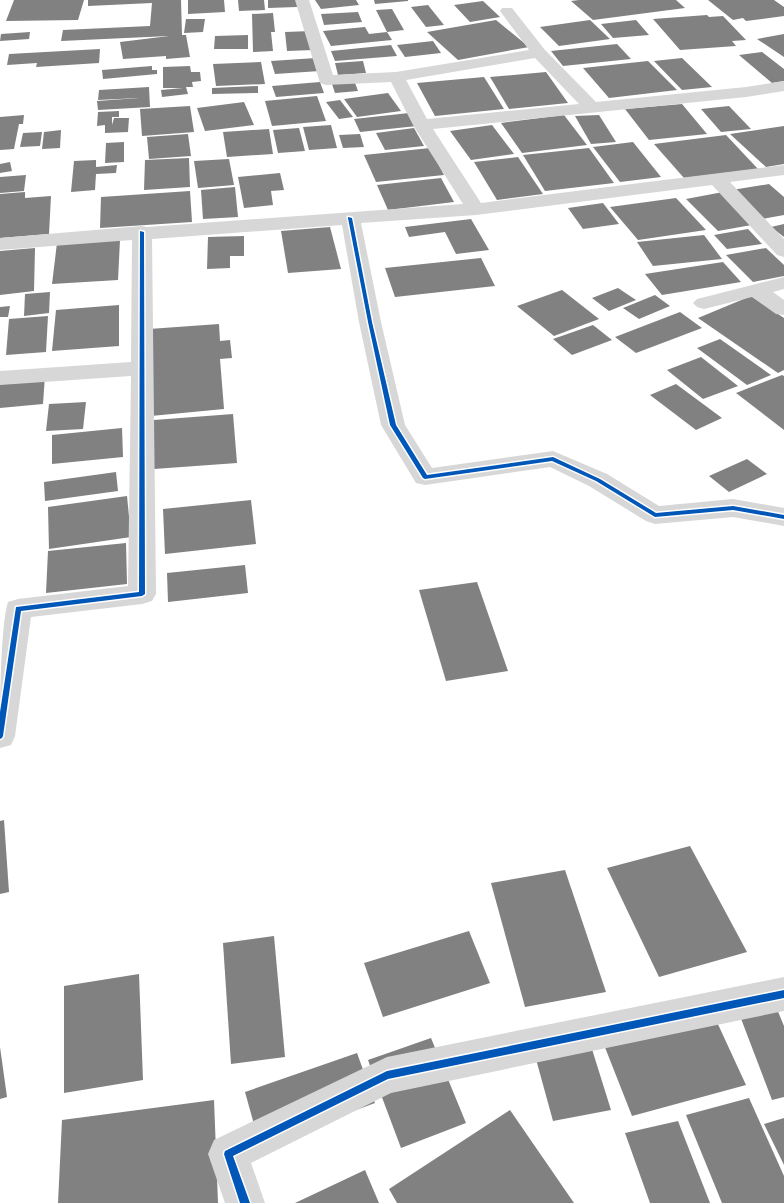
<svg xmlns="http://www.w3.org/2000/svg" width="784" height="1203" viewBox="0 0 784 1203" font-family="Montserrat,sans-serif">
	<rect width="100%" height="100%" fill="#fff"/>
	<g fill="#818181">
		<path d="M14,0H84L78,20L6,21Z"/>
		<path d="M88,0H181L182,35H186L190,57L166,59V56L123,59L120,42L169,36L61,41L63,30L150,26L152,3L88,6Z"/>
		<path d="M188,0H224L225,12L188,14Z"/>
		<path d="M238,0H264L265,10L239,11Z"/>
		<path d="M268,0H297V7L268,8Z"/>
		<path d="M315,0H356L359,5L321,9Z"/>
		<path d="M374,0H408V1L375,4Z"/>
		<path d="M579,0H676L685,8L593,20L571,1Z"/>
		<path d="M708,0H774L784,7V16L746,21L743,18L733,20Z"/>
		<path d="M483,1L500,17L470,22L454,5Z"/>
		<path d="M428,5L444,25L426,27L411,7Z"/>
		<path d="M392,9L404,30L387,32L376,10Z"/>
		<path d="M358,12L362,22L324,25L321,14Z"/>
		<path d="M273,13L275,32H271L273,51L253,52L252,14Z"/>
		<path d="M707,15L709,17L723,16L746,40L732,41L736,46L680,50L653,19Z"/>
		<path d="M186,19H205L203,32L184,33Z"/>
		<path d="M496,20L529,47L458,60L427,32Z"/>
		<path d="M590,20L610,39L559,46L540,27Z"/>
		<path d="M636,20L649,35L613,38L601,24Z"/>
		<path d="M365,27L369,34L387,32L392,40L331,46L323,31Z"/>
		<path d="M312,31L314,50L287,51L285,32Z"/>
		<path d="M30,32L29,39L0,41L1,34Z"/>
		<path d="M784,34V57L757,39Z"/>
		<path d="M248,35V49H214L215,36Z"/>
		<path d="M433,41L441,53L405,57L397,45Z"/>
		<path d="M617,44L631,59L563,66L551,51Z"/>
		<path d="M391,45L397,56L335,61L331,51Z"/>
		<path d="M100,49L99,63L36,67L37,63L7,65L9,54Z"/>
		<path d="M762,52L784,69V81L772,83L739,55Z"/>
		<path d="M316,58L320,71L275,74L271,61Z"/>
		<path d="M682,58L712,87L682,90L654,61Z"/>
		<path d="M363,61L366,73L338,75L335,63Z"/>
		<path d="M648,61L677,90L609,98L583,68Z"/>
		<path d="M261,62L265,84L216,86L213,64Z"/>
		<path d="M152,66V70H157V74L103,79L102,70Z"/>
		<path d="M190,66L191,72H200L201,81L192,82L193,87H186L188,94L162,97L161,90L183,88H163V67Z"/>
		<path d="M546,72L568,103L509,109L490,77Z"/>
		<path d="M484,77L504,109L435,116L417,83Z"/>
		<path d="M354,80L358,91L335,93L331,81Z"/>
		<path d="M320,82L324,93L276,97L272,86Z"/>
		<path d="M258,86V93L212,94V88Z"/>
		<path d="M149,87L150,107L98,110L97,101L139,98L98,100L99,90Z"/>
		<path d="M388,93L401,111L357,117L344,99Z"/>
		<path d="M317,96L326,121L272,126L265,101Z"/>
		<path d="M340,100L353,117L339,119L326,102Z"/>
		<path d="M244,102L254,125L205,131L197,108Z"/>
		<path d="M682,104L707,134L649,140L625,109Z"/>
		<path d="M190,106L194,132L142,136L140,109Z"/>
		<path d="M729,106L751,129L721,132L701,109Z"/>
		<path d="M119,111V117H112V125L114,118H129L128,132L105,133V125L97,126L98,112Z"/>
		<path d="M409,113L417,126L360,132L354,119Z"/>
		<path d="M24,115L23,124H19L14,149L0,150V117Z"/>
		<path d="M564,115L587,145L522,153L501,123Z"/>
		<path d="M599,115L616,142L591,144L575,116Z"/>
		<path d="M331,125L337,148L309,150L303,127Z"/>
		<path d="M492,125L514,154L471,160L450,131Z"/>
		<path d="M784,126V164L766,167L730,134Z"/>
		<path d="M299,128L305,151L278,153L273,130Z"/>
		<path d="M414,128L424,146L385,150L376,133Z"/>
		<path d="M269,129L273,154L227,157L223,132Z"/>
		<path d="M61,130L60,148L42,149L44,132Z"/>
		<path d="M42,132L40,146L20,147L23,133Z"/>
		<path d="M188,134L191,156L149,159L147,137Z"/>
		<path d="M360,134L364,147L343,148L339,135Z"/>
		<path d="M726,135L758,169L684,178L654,144Z"/>
		<path d="M124,142V162L105,163L106,143Z"/>
		<path d="M633,142L661,177L620,182L593,147Z"/>
		<path d="M430,148L444,175L376,182L364,155Z"/>
		<path d="M589,148L614,183L545,191L523,155Z"/>
		<path d="M518,157L543,194L497,200L474,162Z"/>
		<path d="M189,158L190,187L144,190L145,160Z"/>
		<path d="M229,159L234,185L198,188L194,161Z"/>
		<path d="M96,160V167L117,165L116,173L96,174L95,190L71,192L74,161Z"/>
		<path d="M10,162L12,171L0,173V164Z"/>
		<path d="M280,173L284,190L271,191L273,205L244,208L238,177Z"/>
		<path d="M26,175L24,191L0,193V177Z"/>
		<path d="M441,178L454,202L388,210L377,185Z"/>
		<path d="M769,184L784,197V215L762,219L732,190Z"/>
		<path d="M235,187L238,217L203,219L201,190Z"/>
		<path d="M190,191L192,222L100,228L101,197Z"/>
		<path d="M25,192V198L51,196L49,234L0,238V194Z"/>
		<path d="M723,192L757,224L718,231L686,199Z"/>
		<path d="M676,198L706,230L638,240L610,207Z"/>
		<path d="M603,203L619,224L583,229L568,208Z"/>
		<path d="M471,219L489,250L456,254L445,232L409,237L405,227Z"/>
		<path d="M784,224V237L771,227Z"/>
		<path d="M330,227L341,269L288,273L281,231Z"/>
		<path d="M748,229L762,244L727,249L714,235Z"/>
		<path d="M704,235L722,259L653,266L637,242Z"/>
		<path d="M244,236V256H230V268L207,269L208,237Z"/>
		<path d="M120,240L118,280L52,284L57,243Z"/>
		<path d="M35,248L34,291L0,295V251Z"/>
		<path d="M766,248L784,265V276L753,282L726,255Z"/>
		<path d="M481,258L495,286L395,297L385,268Z"/>
		<path d="M723,262L741,282L662,295L645,274Z"/>
		<path d="M618,288L636,300L609,311L592,298Z"/>
		<path d="M562,290L599,319L554,336L517,306Z"/>
		<path d="M50,292L49,313L24,316L25,294Z"/>
		<path d="M655,295L670,306L639,319L623,308Z"/>
		<path d="M751,296L784,318V370L778,373L698,318Z"/>
		<path d="M119,305V346L52,351L56,310Z"/>
		<path d="M10,306L8,317H0V307Z"/>
		<path d="M680,312L702,328L636,353L615,337Z"/>
		<path d="M48,316L46,352L6,355L9,319Z"/>
		<path d="M219,324L220,341L230,340L232,358L220,359L224,409L151,416L149,329Z"/>
		<path d="M593,325L612,340L572,355L553,339Z"/>
		<path d="M720,339L771,375L747,385L697,348Z"/>
		<path d="M701,357L738,386L703,399L667,370Z"/>
		<path d="M45,375L43,404L0,408V378Z"/>
		<path d="M782,375L784,376V430L736,393Z"/>
		<path d="M676,384L722,418L696,430L650,395Z"/>
		<path d="M86,402L83,429L46,431L49,404Z"/>
		<path d="M233,414L237,463L154,469V420Z"/>
		<path d="M122,428L123,457L52,464V435Z"/>
		<path d="M747,459L767,474L729,492L709,476Z"/>
		<path d="M116,472L118,491L45,501L44,482Z"/>
		<path d="M127,496L131,537L49,549L48,507Z"/>
		<path d="M251,500L256,544L165,554L163,509Z"/>
		<path d="M126,543L127,584L46,593L48,551Z"/>
		<path d="M245,565L248,593L168,602L167,573Z"/>
		<path d="M477,582L508,671L446,681L419,590Z"/>
		<path d="M4,820L9,892L0,894V821Z"/>
		<path d="M690,846L747,952L659,977L607,868Z"/>
		<path d="M565,870L606,992L525,1007L491,883Z"/>
		<path d="M469,931L490,983L383,1017L364,963Z"/>
		<path d="M274,936L285,1057L231,1064L223,943Z"/>
		<path d="M139,974L143,1080L64,1093V986Z"/>
		<path d="M769,990L784,1026V1097L772,1100L732,995Z"/>
		<path d="M704,994L746,1085L632,1116L595,1022Z"/>
		<path d="M586,1030L611,1110L553,1121L531,1041Z"/>
		<path d="M431,1038L466,1123L401,1148L368,1060Z"/>
		<path d="M0,1047L7,1097L0,1099Z"/>
		<path d="M357,1053L375,1103L260,1146L245,1092Z"/>
		<path d="M749,1098L784,1176V1203H722L686,1115Z"/>
		<path d="M214,1100L218,1203H58L62,1120Z"/>
		<path d="M510,1110L574,1203H397L389,1189Z"/>
		<path d="M784,1118V1165L764,1124Z"/>
		<path d="M678,1121L710,1203H650L625,1133Z"/>
		<path d="M365,1170L379,1203H295Z"/>
	</g>
	<g fill="none" stroke-linecap="round" stroke-linejoin="round">
		<g fill="#d7d7d7" fill-rule="evenodd">
			<path d="M295,0H309L333,75L396,72L529,50L500,11L502,8H512L545,50L596,102L746,87L784,81V91L746,97L433,129L481,203L784,165V175L730,182L784,239V257L777,255L712,185L476,215L361,223L381,322L405,425L432,468L553,451L607,474L659,506L733,499L784,508V526L733,517L655,524L646,521L589,486L550,467L425,485L416,483L381,425L359,322L342,225L152,239L156,594L152,601L142,604L31,617L15,736L11,745L0,748C0,715 0,627 8,602L18,599L128,586L131,376L0,385V371L131,362L132,240L0,250V238L142,226L147,227L463,204L413,125L391,82L326,85L320,83ZM535,58L579,104L427,119L406,80Z"/>
			<path d="M784,277V289L773,292L784,300V315L776,314L752,297L704,309L697,307L693,303L697,299Z"/>
			<path d="M784,977V1011L391,1093L251,1163L265,1203H225L208,1154L214,1140L387,1057Z"/>
		</g>
		<defs>
			<g id="cycleway">
				<path d="M348,217L352,218L372,322L396,425L427,475L553,457L600,479L656,513L733,506L784,515V519L733,510L655,517L596,481L552,461L425,479L423,478L390,425L368,322L348,218Z"/>
				<path d="M140,231L144,232L145,594L142,596L21,611L3,736L2,738L0,739V712L16,607L139,592Z"/>
				<path d="M784,990V998L388,1079L233,1156L250,1203H240L224,1154L225,1151L387,1071Z"/>
			</g>
		</defs>
		<use href="#cycleway" stroke="#fff" stroke-width="3"/>
		<use href="#cycleway" fill="#0057b8" fill-rule="evenodd"/>
	</g>
</svg>
